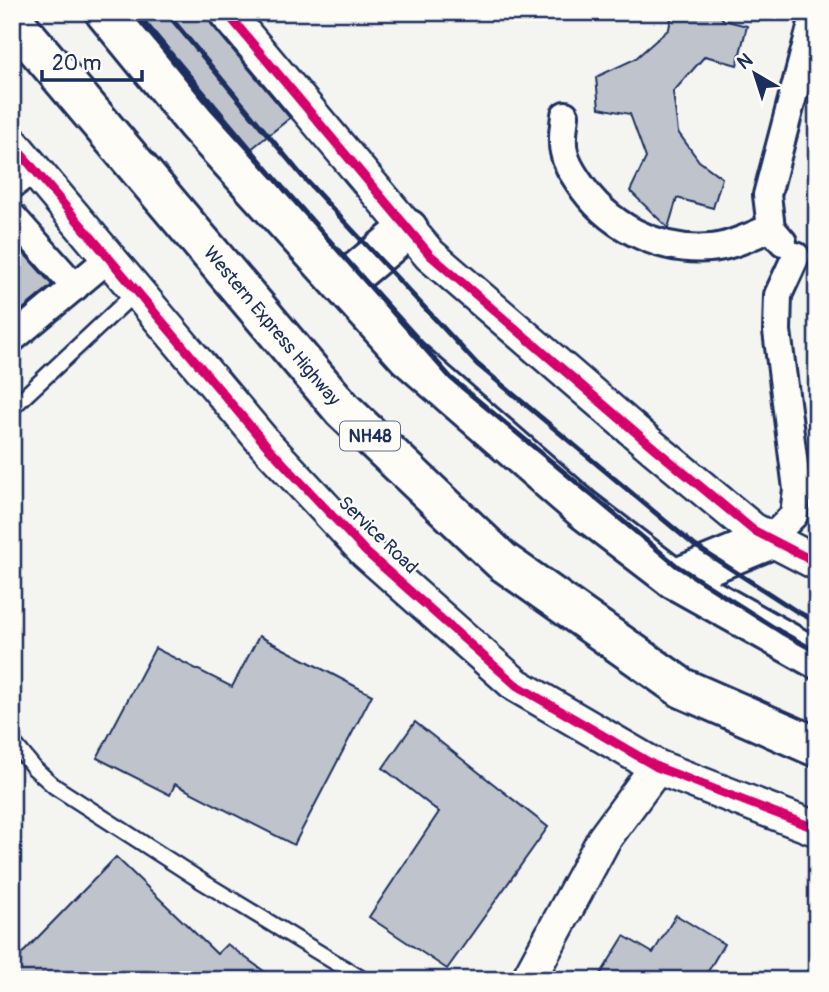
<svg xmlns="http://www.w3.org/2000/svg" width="829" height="992" viewBox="0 0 829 992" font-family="Pangolin,sans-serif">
	<rect width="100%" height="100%" fill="#f4f4f1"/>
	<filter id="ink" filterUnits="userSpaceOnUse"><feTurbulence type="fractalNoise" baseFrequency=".0143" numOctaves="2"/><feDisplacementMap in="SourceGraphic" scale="14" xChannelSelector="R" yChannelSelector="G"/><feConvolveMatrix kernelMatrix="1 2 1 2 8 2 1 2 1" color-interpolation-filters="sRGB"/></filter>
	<g filter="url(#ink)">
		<g fill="#bfc3cc" stroke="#1b2f5e" stroke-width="2">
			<path d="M133,12H207L211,24L290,118L250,150L213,109Z"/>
			<path d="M672,12H719L723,20L747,26L737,65L705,56L673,92L678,132L699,161L722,178L713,208L677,198L668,228L630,191L646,158L630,114L599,108L596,77L635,59L669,29Z"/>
			<path d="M12,240L52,285L12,318Z"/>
			<path d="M259,636L372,695L294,845L175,784L170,795L97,758L155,648L232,687Z"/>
			<path d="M415,722L548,827L447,969L369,917L439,812L383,768Z"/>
			<path d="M116,857L217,954L227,944L276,980H12V964Z"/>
			<path d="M676,915L724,944L703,980H597L624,936L653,953Z"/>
		</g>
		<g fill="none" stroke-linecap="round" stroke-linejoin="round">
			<defs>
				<g id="service">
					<path d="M12,408L137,291"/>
					<path d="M12,741L34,768L54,786L203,882L364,980"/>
				</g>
				<g id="minor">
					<path d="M565,115C564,127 561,140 564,152C566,163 572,172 578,181C606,225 657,252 710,248C730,247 752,235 771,228"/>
					<path d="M12,185L34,168"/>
					<path d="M12,216L75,287"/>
					<path d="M783,242L771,228L767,195L815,12"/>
					<path d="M12,339L109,258"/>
					<path d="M769,540L794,515L797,489L777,331L778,295L796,256"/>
				</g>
				<g id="tertiary">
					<path d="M226,12L430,255L654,448L753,530L817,563"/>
					<path d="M12,143L267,446L366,552L516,685L657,767L817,829"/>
					<path d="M528,980L604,839L657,767"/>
				</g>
				<g id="trunk">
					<path d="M105,12L196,123L408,357L584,510L674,579L817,659"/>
					<path d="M12,19L343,410L502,561L682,688L817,747"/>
					<path d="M342,284L408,229"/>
					<path d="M674,579L769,540"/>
				</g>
			</defs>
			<use href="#service" stroke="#1b2f5e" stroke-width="19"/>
			<use href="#minor" stroke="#1b2f5e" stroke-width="32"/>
			<use href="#tertiary" stroke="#1b2f5e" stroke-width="38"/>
			<use href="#trunk" stroke="#1b2f5e" stroke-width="44"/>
			<use href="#service" stroke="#fdfcf7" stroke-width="14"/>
			<use href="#minor" stroke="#fdfcf7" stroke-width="26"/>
			<use href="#tertiary" stroke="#fdfcf7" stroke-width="33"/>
			<use href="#trunk" stroke="#fdfcf7" stroke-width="38"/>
			<g stroke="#1b2f5e" stroke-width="5">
				<path d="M136,12L284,189L451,378L677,566L781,632L817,652"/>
				<path d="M166,12L302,176L477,364L694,545L796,611L817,622"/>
			</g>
			<defs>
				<g id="cycleway">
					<path d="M226,12L430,255L654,448L753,530L817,563"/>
					<path d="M12,143L267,446L366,552L516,685L657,767L817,829"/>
				</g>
			</defs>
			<use href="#cycleway" stroke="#fdfcf7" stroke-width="13"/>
			<use href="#cycleway" stroke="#d6006c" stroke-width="9"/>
		</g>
	</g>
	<g text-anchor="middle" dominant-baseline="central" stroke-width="5" stroke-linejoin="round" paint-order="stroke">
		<rect fill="#fdfcf7" stroke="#5f6c8c" stroke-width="2" x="340" y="421.5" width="60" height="29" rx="5"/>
		<g font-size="18" font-weight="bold" fill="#1b2f5e">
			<text x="370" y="436">NH48</text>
		</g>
		<g font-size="19" fill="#1b2f5e" stroke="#fdfcf7">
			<text transform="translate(272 326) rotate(50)">Western Express Highway</text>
			<text transform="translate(378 535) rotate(44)">Service Road</text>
		</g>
	</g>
	<rect width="829" height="992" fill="none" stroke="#fdfcf7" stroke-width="42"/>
	<rect x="21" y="21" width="787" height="950" fill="none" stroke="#1b2f5e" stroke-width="2.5" filter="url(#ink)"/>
	<g transform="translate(755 74) rotate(321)" stroke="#fdfcf7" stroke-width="5" paint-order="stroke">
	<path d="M0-5L12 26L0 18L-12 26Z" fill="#1b2f5e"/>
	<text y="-10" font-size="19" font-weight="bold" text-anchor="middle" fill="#1b2f5e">N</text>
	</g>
	<path d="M42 70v10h100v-10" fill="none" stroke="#1b2f5e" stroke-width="3.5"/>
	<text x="52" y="70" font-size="21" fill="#1b2f5e" stroke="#fdfcf7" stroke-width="5" paint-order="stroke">20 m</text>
</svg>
